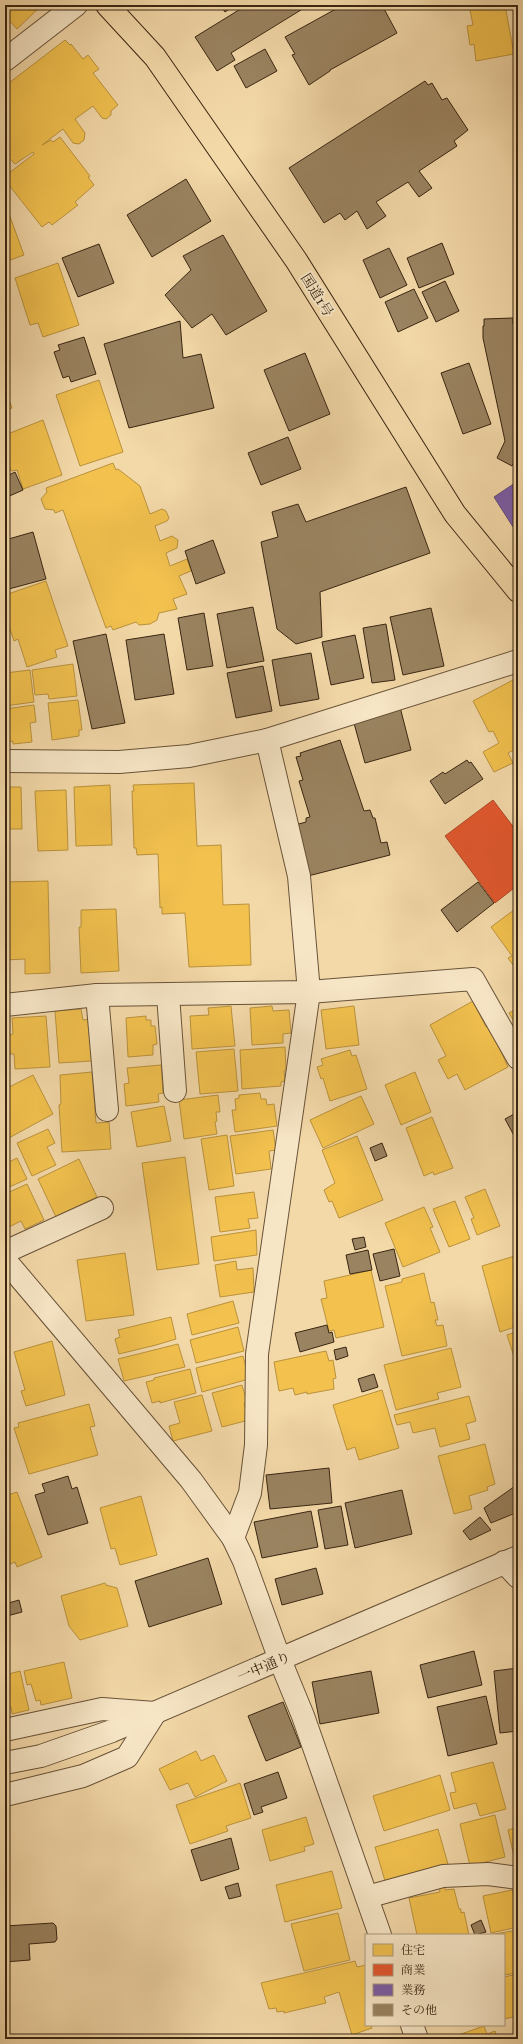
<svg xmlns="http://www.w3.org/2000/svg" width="523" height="2044" viewBox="0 0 523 2044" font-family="'IM FELL Great Primer','Noto Serif JP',serif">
	<rect width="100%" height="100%" fill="#f3d8a8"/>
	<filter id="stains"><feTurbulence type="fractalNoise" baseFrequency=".005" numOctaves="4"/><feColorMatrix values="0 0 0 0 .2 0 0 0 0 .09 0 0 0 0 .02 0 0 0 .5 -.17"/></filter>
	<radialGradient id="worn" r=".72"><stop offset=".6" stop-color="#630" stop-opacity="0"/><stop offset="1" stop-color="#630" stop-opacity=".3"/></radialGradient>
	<g fill="#f2c14e" stroke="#ba923c">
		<path d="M5,5H42L17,29L5,16Z"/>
		<path d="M469,5H505L514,54L476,61L474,44L470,45L467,26L473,25Z"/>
		<path d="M65,40L70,45L71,44L83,59L88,55L99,69L93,73L118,105L111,111V115L106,119L102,118L93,106L75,119L85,133L84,140L79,144L73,143L63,129L42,145L51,140L53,142L60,137L90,176L88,177L94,185L75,202L78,205L52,225L49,222L42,227L5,180V176L34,154L33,152L15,164L9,158L7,159L5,156V86Z"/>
		<path d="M5,203L24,255L5,262Z"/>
		<path d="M58,263L79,325L43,337L38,323L30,325L15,278Z"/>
		<path d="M99,380L123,452L80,466L56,395Z"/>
		<path d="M5,389L12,408L5,411Z"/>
		<path d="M43,420L62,475L23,489L17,470L11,471L7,460H10L5,446V435Z"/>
		<path d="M113,463L116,470L118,469L140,486L150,514L162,509L166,511L169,518L167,521L155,526L160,541L172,536L178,540L177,548L166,553L170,566L187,559L191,571L179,576L187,594L173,599L177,609L159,613L157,620L150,624L139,625L136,622L113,630L111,626L106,628L63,510L55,513L54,510L45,509L41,499L47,492L46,488Z"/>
		<path d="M46,581L68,646L55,650L57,657L27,667L18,639L14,641L5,614V595Z"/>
		<path d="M73,664L77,696L49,699L48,694L35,695L32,670Z"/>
		<path d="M30,670L34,702L5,706V673Z"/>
		<path d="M513,680L518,688V748L508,753L513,763L494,772L483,752L499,743L493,731L489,732L473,701Z"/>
		<path d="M78,700L82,730H79V736L52,740L48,703Z"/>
		<path d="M34,705L36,722L30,723L32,742L13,744V741L5,742V709Z"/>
		<path d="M194,783L197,846L221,845L223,905L249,904L251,965L189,967L185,913L162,914V907L160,908L158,854L137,855L136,848H134L132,791H134L133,785Z"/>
		<path d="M110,785L112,845L76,846L74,787Z"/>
		<path d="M5,787H21L22,829H5Z"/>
		<path d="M66,790L68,850L38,851L35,791Z"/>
		<path d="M48,881L50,973L25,974V959L5,960V882Z"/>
		<path d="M518,907V972L508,958L512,956L491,927Z"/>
		<path d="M116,909L119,971L81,973L79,927H81V910Z"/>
		<path d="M473,1001L486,1027L489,1025L508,1067L465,1090L457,1074L448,1079L438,1060L446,1056L430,1025Z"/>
		<path d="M231,1006L235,1046L192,1049L190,1016L209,1015L208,1008Z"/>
		<path d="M272,1006L273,1011L289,1010L291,1033L283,1034V1043L252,1045L250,1008Z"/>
		<path d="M354,1006L359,1045L326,1049L321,1010Z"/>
		<path d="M518,1008V1028L509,1013Z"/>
		<path d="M81,1009L83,1020L90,1019L92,1061L59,1063L55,1011Z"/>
		<path d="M46,1016L50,1067L15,1069L14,1054H10L9,1035L13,1034L12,1018Z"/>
		<path d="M146,1016V1020H151V1026H155L157,1044L153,1045V1055L128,1057L126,1018Z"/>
		<path d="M285,1047L286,1070L284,1071L285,1081L281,1082V1086L242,1089L240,1050Z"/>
		<path d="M234,1049L238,1091L200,1094L196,1052Z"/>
		<path d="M350,1050L352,1056L356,1055L367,1089L330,1101L323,1078L321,1079L317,1067L323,1065L321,1059Z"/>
		<path d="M161,1065L163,1093L158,1094L159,1102L126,1106L124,1084L129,1083L127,1068Z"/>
		<path d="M92,1072L96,1123L109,1122L111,1149L62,1152L59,1105L61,1104L60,1075Z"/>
		<path d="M415,1072L431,1112L401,1125L385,1085Z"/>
		<path d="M33,1075L53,1114L5,1140V1089Z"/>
		<path d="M260,1093L261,1099H266L267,1105L274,1104L277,1126L235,1132L232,1110H236L235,1099L239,1098V1095Z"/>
		<path d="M218,1095L220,1112H216L217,1121L215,1122L217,1134L184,1139L179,1100Z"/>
		<path d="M361,1096L374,1124L323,1148L310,1120Z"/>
		<path d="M164,1106L171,1141L137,1147L131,1112Z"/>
		<path d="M432,1117L453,1168L434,1175L433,1172L424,1176L406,1128Z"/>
		<path d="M48,1129L55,1143L47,1147L56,1165L32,1176L17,1143Z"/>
		<path d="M273,1130L276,1150L269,1151L271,1169L236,1174L230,1136Z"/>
		<path d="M227,1135L234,1186L209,1190L201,1139Z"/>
		<path d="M357,1136L383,1200L339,1218L332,1201L329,1202L324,1190L335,1183L322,1150Z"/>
		<path d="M185,1157L199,1264L157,1270L142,1163Z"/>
		<path d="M17,1158L27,1179L5,1189V1164Z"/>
		<path d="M79,1159L97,1197L56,1217L38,1179Z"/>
		<path d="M27,1184L44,1220L25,1229L21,1221L5,1229V1194Z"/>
		<path d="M485,1189L500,1226L477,1235L471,1219L474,1218L465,1197Z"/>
		<path d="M254,1192L258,1218L248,1219L250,1228L220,1232L215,1197Z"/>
		<path d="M455,1201L470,1239L449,1247L433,1209Z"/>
		<path d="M424,1207L433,1227L430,1228L440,1252L403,1267L385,1223Z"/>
		<path d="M256,1230L257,1255L214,1261L211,1237Z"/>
		<path d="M125,1253L134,1315L86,1321L77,1260Z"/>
		<path d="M518,1255V1326L500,1332L482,1266Z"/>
		<path d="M236,1261L237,1270L253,1268L254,1292L220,1297L215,1265Z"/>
		<path d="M371,1270L384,1327L336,1338L334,1330L329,1331L321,1299L327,1298L324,1281Z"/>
		<path d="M424,1273L431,1303L434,1302L438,1320H435L437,1326L443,1325L447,1346L402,1356L385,1286L402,1282V1279Z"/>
		<path d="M233,1301L239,1323L192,1335L187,1314Z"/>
		<path d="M171,1317L176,1339L156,1345L119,1354L115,1339L120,1337L118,1330Z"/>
		<path d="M238,1327L244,1351L196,1363L190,1340Z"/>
		<path d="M518,1331V1369L507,1335Z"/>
		<path d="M52,1341L65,1395L26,1406L21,1391L25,1390L14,1352Z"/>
		<path d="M178,1344L185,1367L124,1381L118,1359Z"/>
		<path d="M451,1348L461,1387L437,1393L439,1399L396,1410L384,1365Z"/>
		<path d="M326,1351L329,1361L333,1360L336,1378L333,1379L334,1389L307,1394V1392L295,1395L293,1388L279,1391L274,1362Z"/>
		<path d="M243,1356L249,1379L202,1392L196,1368Z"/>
		<path d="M190,1369L196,1393L160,1403V1401L152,1403L146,1382L154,1380V1378Z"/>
		<path d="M242,1385L247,1402L244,1403L249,1420L222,1427L212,1393Z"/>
		<path d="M382,1390L399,1448L359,1460L355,1447L347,1450L333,1405Z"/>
		<path d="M202,1395L212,1431L173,1441L169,1426L180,1423L174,1402Z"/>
		<path d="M469,1396L476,1421L466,1424L470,1439L440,1447L435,1428L413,1433L410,1422L397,1425L394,1415Z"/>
		<path d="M89,1404L95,1426L90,1427L98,1455L29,1474L14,1428L19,1427L18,1423Z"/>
		<path d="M485,1444L495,1484L487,1487L488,1490L469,1496L472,1509L454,1514L438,1456Z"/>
		<path d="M17,1492L42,1557L17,1567L15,1562L5,1566V1496Z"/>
		<path d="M141,1496L157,1555L120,1565L115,1548L111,1549L100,1508Z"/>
		<path d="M105,1583L106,1585L117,1588L128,1626L80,1640L69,1626L61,1596Z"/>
		<path d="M64,1662L72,1698L41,1705L40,1700L36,1701L31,1684L27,1685L24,1671Z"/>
		<path d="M20,1671L29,1710L12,1714L11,1707L5,1709V1675Z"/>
		<path d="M196,1751L201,1761L214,1755L227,1781L195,1797L188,1783L170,1790L159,1769Z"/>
		<path d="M493,1762L506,1809L480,1816L476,1803L454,1809L450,1793L456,1792L451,1773Z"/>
		<path d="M440,1775L450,1810L384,1831L373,1796Z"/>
		<path d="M240,1783L251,1818L226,1826L228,1831L190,1844L176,1805Z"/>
		<path d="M495,1815L505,1857L470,1866L460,1824Z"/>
		<path d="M306,1817L314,1844L304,1847L305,1851L270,1861L262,1830Z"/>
		<path d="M518,1827V1860L515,1861L508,1830Z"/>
		<path d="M438,1829L448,1864L385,1881L375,1847Z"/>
		<path d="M332,1871L342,1908L285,1922L276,1885Z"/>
		<path d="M445,1886V1890L454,1889L459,1909H461V1913L464,1912L469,1935H417L409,1898L440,1892L439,1887Z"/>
		<path d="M512,1890L513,1893L518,1892V1927L491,1933L483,1896Z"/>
		<path d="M338,1913L350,1960L304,1971L291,1924Z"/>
		<path d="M518,1930V1973L504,1975V1935H489Z"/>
		<path d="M355,1961L357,1967L366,1965V2025H371L372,2028L352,2035L339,1992L324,1997L326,2003L284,2013V2011L277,2012L276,2008L269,2009L261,1983Z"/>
		<path d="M518,1974V2016L504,2019V1977Z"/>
		<path d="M484,2026L487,2034L495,2031L498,2039H447Z"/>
		<path d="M518,2033V2039H506L505,2038Z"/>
	</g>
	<path fill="#e4572e" stroke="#b14826" d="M493,800L518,833V885L495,903L445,836Z"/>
	<path fill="#7b5ea7" stroke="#674d7a" d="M518,481V524L513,527L494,497Z"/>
	<g fill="#9a8360" stroke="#392612">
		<path d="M220,5H235L225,12Z"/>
		<path d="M247,5H309L231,53L235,60L217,71L195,37Z"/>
		<path d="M343,5H382L397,33L330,70V71L309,85L292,55L295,54L285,37Z"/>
		<path d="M265,49L277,71L246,88L234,66Z"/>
		<path d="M425,81L428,85L432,83L442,100L447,98L468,130L454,141L457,146L419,171L432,188L419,197L408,182L376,202L386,216L367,229L357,211L345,220L340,213L324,223L289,168Z"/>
		<path d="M186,179L211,221L152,257L127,215Z"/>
		<path d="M223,235L267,311L226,335L212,314L192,328L165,295L191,270L183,256Z"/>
		<path d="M442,243L454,274L419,288L407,258Z"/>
		<path d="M99,244L114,283L78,297L62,258Z"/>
		<path d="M389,248L407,285L380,298L363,260Z"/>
		<path d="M445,281L459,311L436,322L422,292Z"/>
		<path d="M414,289L428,318L398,332L385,302Z"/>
		<path d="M513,318V324L518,323V453L512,466L497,458L505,441L483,338V326H484V319Z"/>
		<path d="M180,321L183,358L201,354L214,408L129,428L104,344Z"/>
		<path d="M84,337L96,374L71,382L69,376L63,378L54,352L60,350L58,345Z"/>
		<path d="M305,353L330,414L289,431L264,370Z"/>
		<path d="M469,363L491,424L463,434L441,373Z"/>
		<path d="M288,437L301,469L261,485L248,453Z"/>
		<path d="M15,472L23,490L5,498V477Z"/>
		<path d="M406,487L430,553L320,592L322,637L296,644L277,629L261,542L278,537L272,512L298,504L306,522Z"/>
		<path d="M33,532L46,579L5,590V540Z"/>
		<path d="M213,540L225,573L196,584L185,551Z"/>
		<path d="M253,607L264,661L227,668L217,614Z"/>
		<path d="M431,608L444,666L403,675L390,617Z"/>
		<path d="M204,613L213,666L187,670L178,618Z"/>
		<path d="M386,624L395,680L372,683L363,628Z"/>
		<path d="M106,634L125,723L92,729L73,641Z"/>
		<path d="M164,634L174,694L135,700L126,640Z"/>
		<path d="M355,635L364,678L331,685L322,642Z"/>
		<path d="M311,653L319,699L280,706L272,660Z"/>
		<path d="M263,666L272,711L236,718L227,673Z"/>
		<path d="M399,703L411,750L365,763L352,716Z"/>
		<path d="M340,740L364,811L370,810L373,818H375L381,843L387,842L390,855L308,876L295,825L306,822V818L310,817L299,781L303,780L296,757L301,756L300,753Z"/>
		<path d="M467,760L469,763L471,762L483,779L445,804L430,781L443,772L445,774Z"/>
		<path d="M478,882L494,903L457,932L441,910Z"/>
		<path d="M518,1112V1143L505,1119Z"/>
		<path d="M382,1143L387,1156L375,1161L370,1148Z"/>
		<path d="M364,1237L366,1247L355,1250L352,1239Z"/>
		<path d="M394,1249L400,1276L380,1281L373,1254Z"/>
		<path d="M368,1250L372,1270L350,1274L346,1255Z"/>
		<path d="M327,1325L329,1333L332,1332L334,1342L300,1352L295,1333Z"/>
		<path d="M346,1347L348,1356L336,1360L334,1350Z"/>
		<path d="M374,1374L378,1387L362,1392L358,1379Z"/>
		<path d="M329,1468L332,1503L270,1509L266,1475Z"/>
		<path d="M68,1476L72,1489L77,1487L88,1523L48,1535L35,1495L45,1492L42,1484Z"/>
		<path d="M518,1484V1512L491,1523L484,1508Z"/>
		<path d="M402,1490L412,1534L355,1548L345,1503Z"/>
		<path d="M341,1506L348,1545L325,1549L318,1510Z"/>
		<path d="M311,1511L318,1547L262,1558L254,1522Z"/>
		<path d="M480,1517L491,1530L470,1540L463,1531Z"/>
		<path d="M208,1558L222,1604L149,1627L135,1581Z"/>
		<path d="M316,1568L323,1594L282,1605L275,1579Z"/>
		<path d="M19,1600L22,1612L7,1616L5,1604Z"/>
		<path d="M474,1651L482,1685L428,1698L420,1665Z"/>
		<path d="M518,1668V1731L500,1733L494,1671Z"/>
		<path d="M371,1671L379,1713L320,1724L312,1682Z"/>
		<path d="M486,1696L497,1744L448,1756L437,1707Z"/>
		<path d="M283,1702L301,1747L266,1761L248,1716Z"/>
		<path d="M278,1772L287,1798L261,1807L263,1812L254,1815L244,1784Z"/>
		<path d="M231,1838L239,1869L201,1881L191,1850Z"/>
		<path d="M238,1883L241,1896L229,1899L225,1887Z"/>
		<path d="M481,1920L486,1932L475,1935L471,1925Z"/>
		<path d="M53,1923L56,1926L57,1939L55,1942L29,1944L30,1960L5,1962V1926Z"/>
	</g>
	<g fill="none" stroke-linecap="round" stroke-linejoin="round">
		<defs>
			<g id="minor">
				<path d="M5,60L76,5"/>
				<path d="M5,761L119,762L189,756L267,740L518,661"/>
				<path d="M97,995L107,1110"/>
				<path d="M168,995L175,1091"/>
				<path d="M5,1005L97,995L309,992L473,979L518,1058"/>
				<path d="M5,1252L102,1208"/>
				<path d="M5,1260L191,1480L233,1538L244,1561L280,1660L303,1716L380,1935"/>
				<path d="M233,1538L250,1493L256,1445L257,1354L309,992L299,876L267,740"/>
				<path d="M504,1562L518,1577"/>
				<path d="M5,1730L102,1709L155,1713L127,1757L83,1776L5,1795"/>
				<path d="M367,1897L443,1876L488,1874L518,1878"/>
				<path d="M412,2025L417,2039"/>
			</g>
			<path id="tertiary" d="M5,1763L41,1756L112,1731L518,1557"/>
			<path id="trunk" d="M107,5L155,57L296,260L455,514L518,591"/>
		</defs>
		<use href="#minor" stroke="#685238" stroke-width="24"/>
		<use href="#tertiary" stroke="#685238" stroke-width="24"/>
		<use href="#trunk" stroke="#392612" stroke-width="24"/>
		<use href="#minor" stroke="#f7e6c6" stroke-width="22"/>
		<use href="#tertiary" stroke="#f7e6c6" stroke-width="22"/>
		<use href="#trunk" stroke="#f3d8a8" stroke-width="22"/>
	</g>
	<g text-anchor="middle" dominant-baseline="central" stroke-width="4" stroke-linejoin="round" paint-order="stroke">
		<g font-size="14" fill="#392612" stroke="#f7e6c6">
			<text transform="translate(317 295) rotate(58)">国道1号</text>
			<text transform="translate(264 1667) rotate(-23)">一中通り</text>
		</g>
	</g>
	<rect width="523" height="2044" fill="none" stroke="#f3d8a8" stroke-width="20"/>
	<rect x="6" y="6" width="511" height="2032" fill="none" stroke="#392612" stroke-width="2"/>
	<rect x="10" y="10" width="503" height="2024" fill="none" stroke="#392612"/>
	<rect x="365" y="1934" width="140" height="92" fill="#f7e6c6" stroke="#ab997e"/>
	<rect x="373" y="1944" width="20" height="12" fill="#f2c14e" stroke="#ab997e"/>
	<text x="401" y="1954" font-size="12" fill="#392612">住宅</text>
	<rect x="373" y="1964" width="20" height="12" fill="#e4572e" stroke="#ab997e"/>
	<text x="401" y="1974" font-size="12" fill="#392612">商業</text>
	<rect x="373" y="1984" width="20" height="12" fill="#7b5ea7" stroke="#ab997e"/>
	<text x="401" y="1994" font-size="12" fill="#392612">業務</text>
	<rect x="373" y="2004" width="20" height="12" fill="#9a8360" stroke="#ab997e"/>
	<text x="401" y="2014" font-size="12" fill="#392612">その他</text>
	<rect width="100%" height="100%" filter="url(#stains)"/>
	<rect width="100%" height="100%" fill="url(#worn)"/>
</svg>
